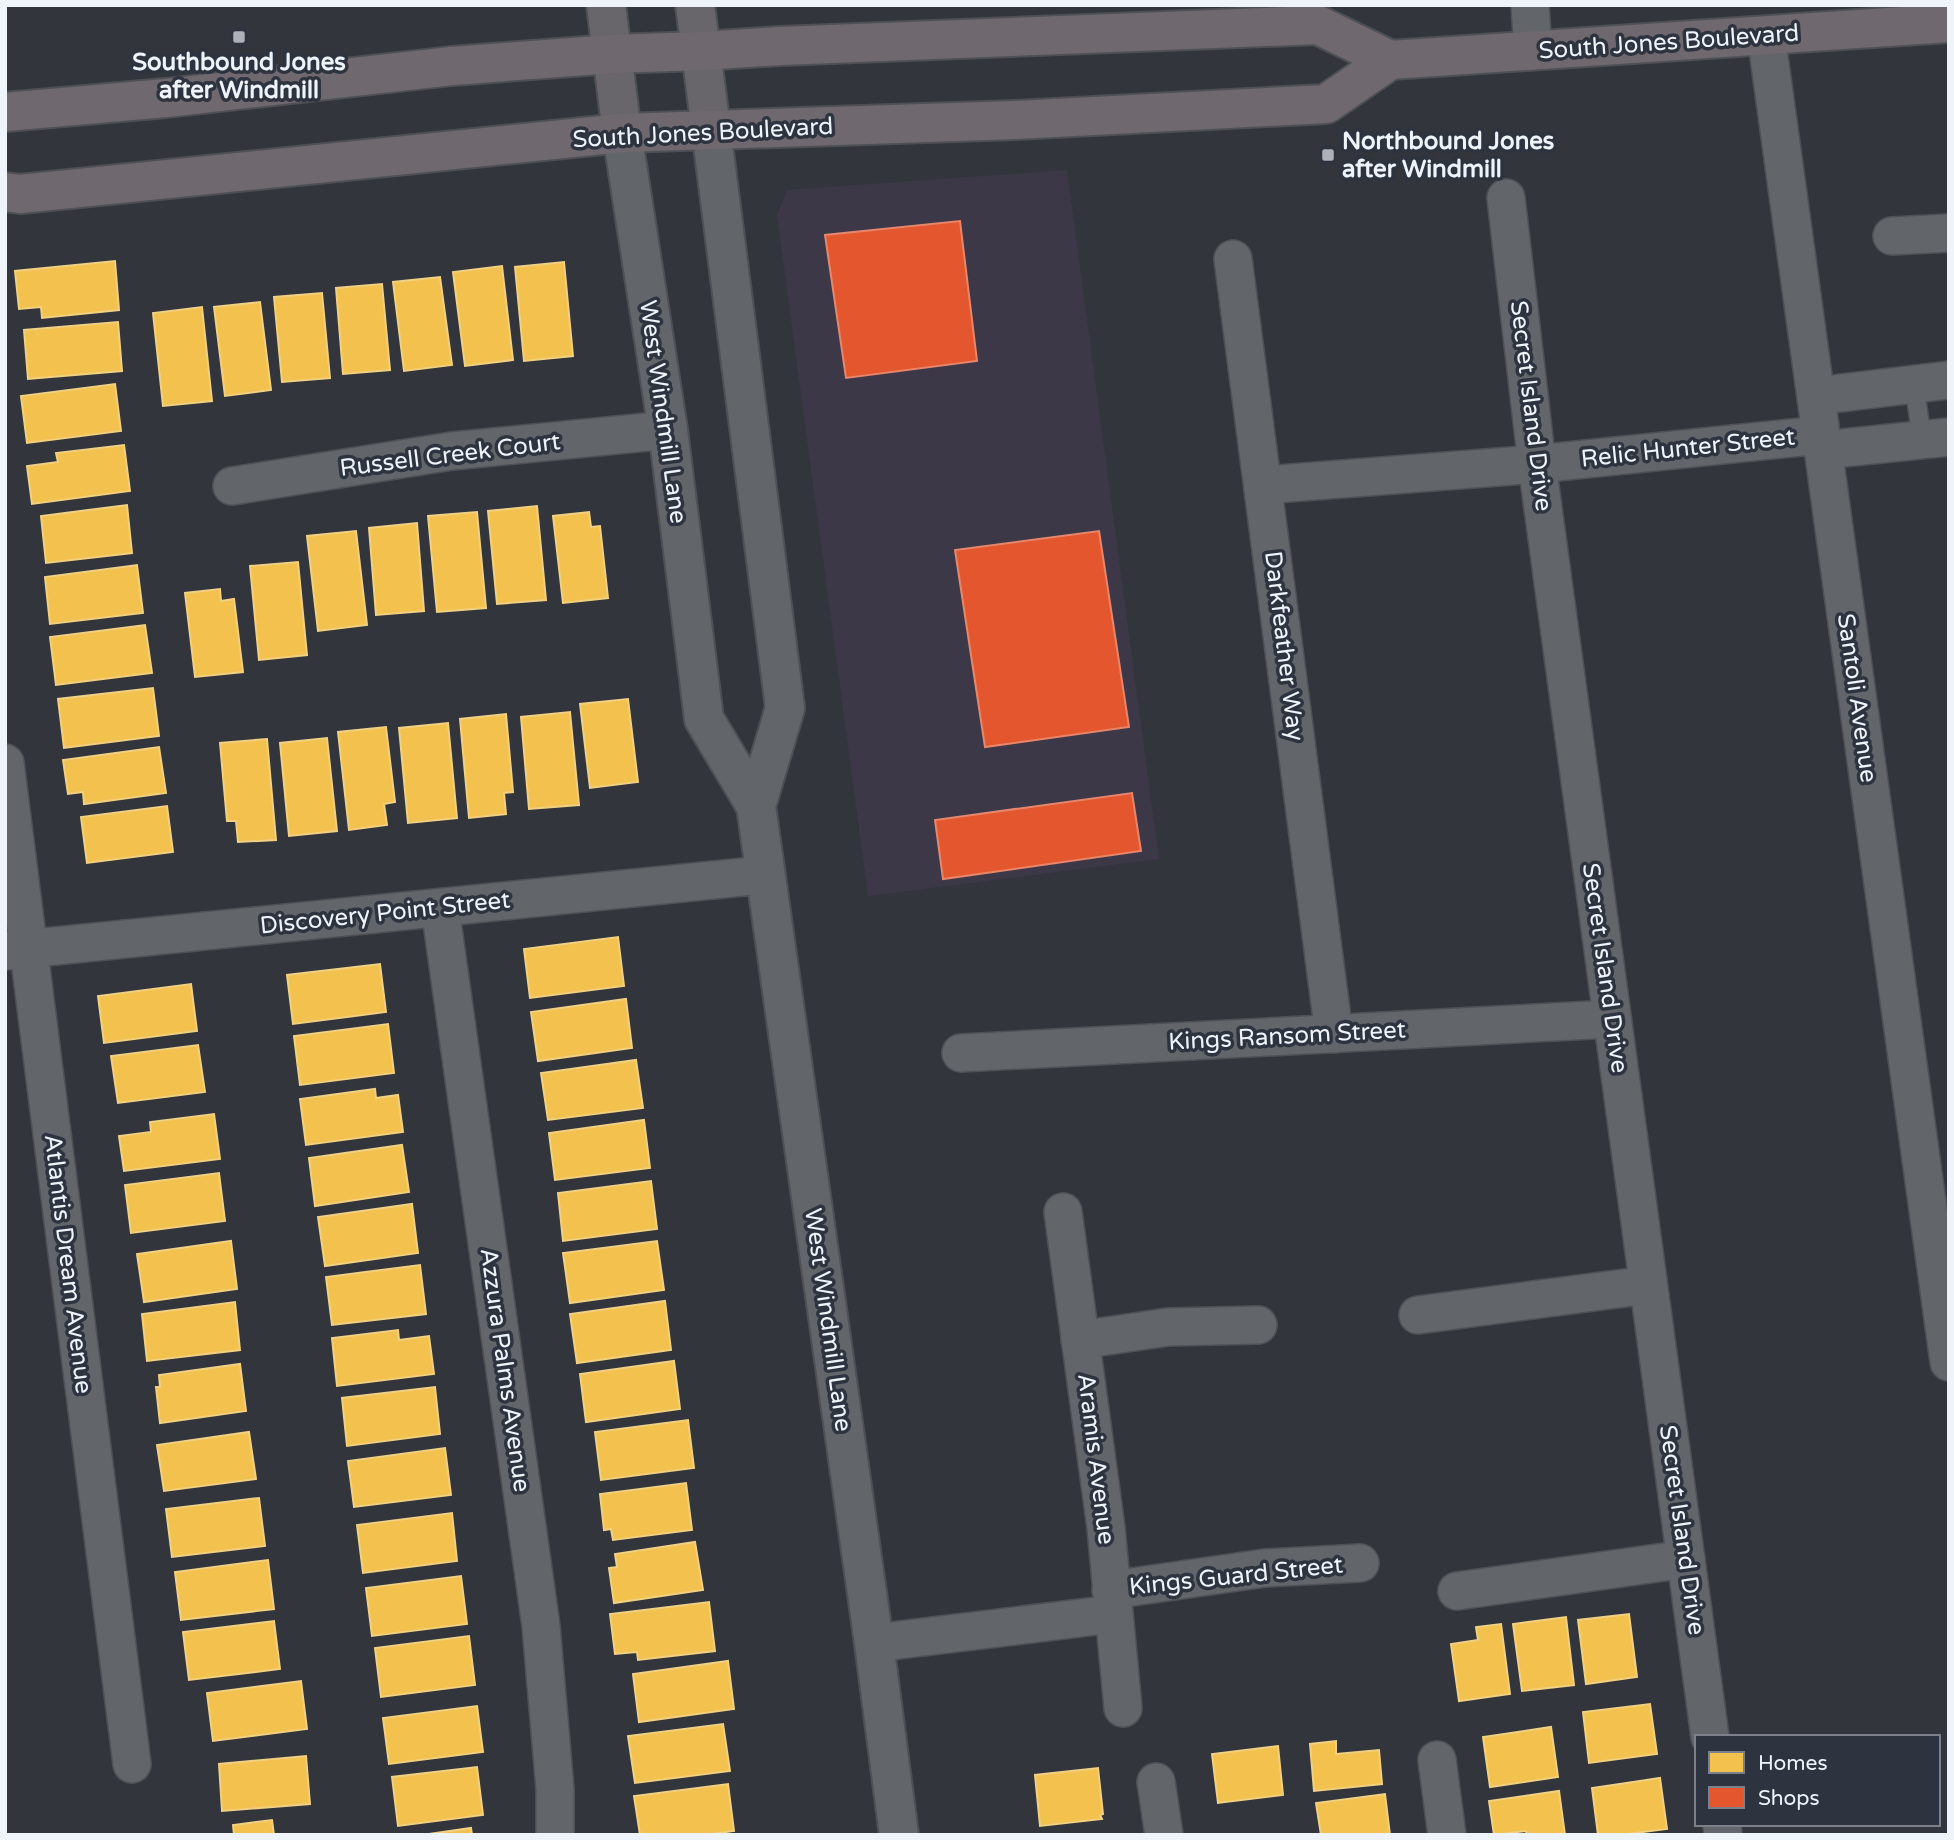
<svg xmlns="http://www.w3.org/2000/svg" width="1954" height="1840" viewBox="0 0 1954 1840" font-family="'Varela Round',sans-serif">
	<rect width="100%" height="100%" fill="#32353b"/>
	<path fill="#3c3847" d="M1067,170L1159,859L868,896L777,215L787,190Z"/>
	<g fill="#f2c14e" stroke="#f1d082" stroke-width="2">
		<path d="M115,261L119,310L42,318L41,307L19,309L15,271Z"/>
		<path d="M564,262L573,356L524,361L515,267Z"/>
		<path d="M502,266L513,360L465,366L453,272Z"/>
		<path d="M440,277L452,365L404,371L393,282Z"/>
		<path d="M382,284L390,370L343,374L336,288Z"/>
		<path d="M322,293L330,378L282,382L274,297Z"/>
		<path d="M260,302L271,390L225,396L214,307Z"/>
		<path d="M202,307L212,401L163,406L153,313Z"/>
		<path d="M118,322L122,371L28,379L24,330Z"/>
		<path d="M115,384L121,431L27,443L21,396Z"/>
		<path d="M124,445L130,491L32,504L27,466L58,462L56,453Z"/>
		<path d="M127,505L132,553L46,563L41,516Z"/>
		<path d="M537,506L546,600L497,604L488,511Z"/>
		<path d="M477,512L486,608L437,612L428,516Z"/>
		<path d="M589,512L591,527L600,526L608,598L563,603L553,516Z"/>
		<path d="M417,523L424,611L376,615L369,528Z"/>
		<path d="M356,531L367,625L318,631L307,536Z"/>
		<path d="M298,562L307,655L259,660L250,566Z"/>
		<path d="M137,565L143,613L50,624L45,577Z"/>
		<path d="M220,589L221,601L234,599L243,672L195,677L185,593Z"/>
		<path d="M145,625L152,673L56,685L50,637Z"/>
		<path d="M153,688L159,736L64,748L58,699Z"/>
		<path d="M628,699L638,782L590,788L580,704Z"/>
		<path d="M570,712L579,805L529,809L521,717Z"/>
		<path d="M506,714L513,792L504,793L506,814L469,818L460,719Z"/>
		<path d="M448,723L457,818L408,823L399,728Z"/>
		<path d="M386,727L395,802L384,804L387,825L349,830L338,732Z"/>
		<path d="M327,738L337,831L289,836L280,743Z"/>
		<path d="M267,739L276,840L238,842L236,821H227L220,743Z"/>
		<path d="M159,747L166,793L84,804L83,792L68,794L63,760Z"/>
		<path d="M167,806L173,852L87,863L81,817Z"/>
		<path d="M618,937L624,986L530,998L524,949Z"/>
		<path d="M380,964L386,1012L293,1024L287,975Z"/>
		<path d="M191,984L197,1031L104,1043L98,996Z"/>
		<path d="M626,999L632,1048L538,1061L531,1012Z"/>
		<path d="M388,1024L394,1073L300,1085L294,1036Z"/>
		<path d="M198,1045L205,1092L118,1103L111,1056Z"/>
		<path d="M636,1060L643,1108L548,1120L541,1073Z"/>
		<path d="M375,1089L376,1098L398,1095L403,1132L306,1145L300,1099Z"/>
		<path d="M214,1114L220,1159L124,1171L119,1136L151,1132L150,1122Z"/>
		<path d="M644,1120L650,1168L555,1180L549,1133Z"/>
		<path d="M402,1145L409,1192L315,1206L309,1158Z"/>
		<path d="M219,1173L225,1221L131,1233L125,1185Z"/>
		<path d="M651,1181L657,1229L563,1241L558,1193Z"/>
		<path d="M412,1204L418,1253L325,1266L318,1217Z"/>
		<path d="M231,1241L237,1289L144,1302L137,1254Z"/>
		<path d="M657,1241L664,1290L570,1303L563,1253Z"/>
		<path d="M420,1265L426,1314L332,1325L326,1277Z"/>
		<path d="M665,1301L671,1350L577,1363L570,1314Z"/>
		<path d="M235,1302L240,1350L147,1361L142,1314Z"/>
		<path d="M398,1330L399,1340L429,1336L434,1374L337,1386L332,1338Z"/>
		<path d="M674,1361L680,1409L586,1422L580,1374Z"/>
		<path d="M240,1364L246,1411L160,1423L156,1387H160L159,1375Z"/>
		<path d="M435,1387L440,1434L347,1446L342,1398Z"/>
		<path d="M688,1420L694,1468L601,1480L595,1432Z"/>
		<path d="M249,1432L256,1479L164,1491L157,1445Z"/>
		<path d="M445,1448L451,1495L354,1507L348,1461Z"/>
		<path d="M686,1483L692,1530L613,1540L611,1529L604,1530L600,1494Z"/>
		<path d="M259,1498L265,1546L172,1557L166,1509Z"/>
		<path d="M452,1513L457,1561L363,1573L357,1525Z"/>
		<path d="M695,1542L703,1590L614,1603L609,1568L617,1567L615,1554Z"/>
		<path d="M268,1560L274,1609L181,1620L175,1572Z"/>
		<path d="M461,1576L467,1624L372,1636L366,1588Z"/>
		<path d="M709,1602L715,1651L638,1660L637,1652L615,1654L610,1614Z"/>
		<path d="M1629,1614L1637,1677L1586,1684L1578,1620Z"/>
		<path d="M1566,1617L1574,1685L1522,1691L1513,1624Z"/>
		<path d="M274,1621L280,1669L189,1680L183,1632Z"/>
		<path d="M1501,1624L1510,1694L1459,1701L1451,1644L1478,1640L1476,1627Z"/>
		<path d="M469,1636L475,1685L381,1697L375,1648Z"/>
		<path d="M728,1661L734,1709L639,1722L633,1674Z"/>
		<path d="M301,1681L307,1729L213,1741L207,1693Z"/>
		<path d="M1650,1704L1657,1754L1589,1763L1583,1712Z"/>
		<path d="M477,1706L483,1752L389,1764L383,1718Z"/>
		<path d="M723,1724L730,1771L635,1783L628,1736Z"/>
		<path d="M1551,1727L1558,1777L1490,1787L1483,1737Z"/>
		<path d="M1336,1741V1754L1379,1750L1382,1784L1314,1791L1310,1744Z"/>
		<path d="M1278,1746L1283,1795L1218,1803L1212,1754Z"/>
		<path d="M306,1756L310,1804L222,1811L219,1764Z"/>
		<path d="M477,1767L483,1815L398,1826L392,1777Z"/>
		<path d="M1098,1768L1103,1814L1100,1815L1102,1819L1040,1826L1035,1775Z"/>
		<path d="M1660,1778L1667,1829L1620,1835H1598L1592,1788Z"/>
		<path d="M728,1784L734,1831L705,1835H640L634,1796Z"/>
		<path d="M1559,1791L1565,1835H1527L1526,1831L1494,1835L1489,1801Z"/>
		<path d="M1385,1794L1390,1835H1321L1316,1803Z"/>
		<path d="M272,1820L274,1835H234L233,1825Z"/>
		<path d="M471,1828L472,1835H422Z"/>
	</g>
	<g fill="#e4572e" stroke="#e7866b" stroke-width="2">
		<path d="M960,221L977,361L846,378L825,235Z"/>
		<path d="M1099,531L1129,727L985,747L955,550Z"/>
		<path d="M1132,793L1141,851L943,879L935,820Z"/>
	</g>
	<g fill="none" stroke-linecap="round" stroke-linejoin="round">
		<defs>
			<path id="service" d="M1914,384L1922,439"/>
			<g id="minor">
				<path d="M1530,5L1533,51"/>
				<path d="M1766,35L1949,1362"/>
				<path d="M1506,198L1537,464L1710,1737"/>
				<path d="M1892,236L1949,233"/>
				<path d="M1233,259L1334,1034"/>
				<path d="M1816,396L1949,380"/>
				<path d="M1823,450L1949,437"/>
				<path d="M1263,485L1537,464L1821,435"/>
				<path d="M232,486L452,451L668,430"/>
				<path d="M5,763L132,1764"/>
				<path d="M440,908L541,1626L555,1789V1835"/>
				<path d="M5,951L764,875"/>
				<path d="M961,1053L1612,1019"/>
				<path d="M1063,1212L1106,1528L1123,1708"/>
				<path d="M1418,1315L1648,1285"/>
				<path d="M1080,1340L1168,1327L1258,1325"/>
				<path d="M1111,1590L1265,1568L1360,1563"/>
				<path d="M1457,1591L1686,1559"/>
				<path d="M874,1643L1113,1614"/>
				<path d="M1437,1760L1447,1835"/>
				<path d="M1156,1782L1164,1835"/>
				<path d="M1722,1824L1723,1835"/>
			</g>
			<g id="tertiary">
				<path d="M711,129L785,708L756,806L874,1643L899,1835"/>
				<path d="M622,133L668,430L704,719L756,806"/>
			</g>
			<g id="secondary">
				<path d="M606,5L622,133"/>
				<path d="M695,5L711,129"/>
			</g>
			<g id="primary">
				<path d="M5,112L166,98L452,66L612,54L701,51L780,46L1318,25L1390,60L1949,23"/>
				<path d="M5,192L20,194L622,133L1016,120L1326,104L1390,60"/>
			</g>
		</defs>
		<use href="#service" stroke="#4d5156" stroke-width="21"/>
		<use href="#minor" stroke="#4d5156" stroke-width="40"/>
		<use href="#tertiary" stroke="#4d5156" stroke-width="42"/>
		<use href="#secondary" stroke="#4d5156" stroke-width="42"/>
		<use href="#primary" stroke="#4d5156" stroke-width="42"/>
		<use href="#service" stroke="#62656a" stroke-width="18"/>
		<use href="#minor" stroke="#62656a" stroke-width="37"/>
		<use href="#tertiary" stroke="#62656a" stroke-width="38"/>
		<use href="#secondary" stroke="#68656b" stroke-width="38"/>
		<use href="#primary" stroke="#70686f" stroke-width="38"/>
	</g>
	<g fill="#adb0b7" stroke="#2e343f" stroke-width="2.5">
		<rect x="232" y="30" width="14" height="14" rx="3.5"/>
		<rect x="1321" y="148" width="14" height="14" rx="3.5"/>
	</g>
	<g text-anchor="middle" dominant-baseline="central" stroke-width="7" stroke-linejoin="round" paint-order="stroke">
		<g font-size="24" fill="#eff3fa" stroke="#2e343f">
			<text transform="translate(1669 42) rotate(-4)">South Jones Boulevard</text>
			<text transform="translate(703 133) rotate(-3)">South Jones Boulevard</text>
			<text transform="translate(1531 406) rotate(83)">Secret Island Drive</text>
			<text transform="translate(663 412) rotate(82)">West Windmill Lane</text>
			<text transform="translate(1688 448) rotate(-6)">Relic Hunter Street</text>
			<text transform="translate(450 455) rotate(-7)">Russell Creek Court</text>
			<text transform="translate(1284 646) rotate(83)">Darkfeather Way</text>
			<text transform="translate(1857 698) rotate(82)">Santoli Avenue</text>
			<text transform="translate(385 913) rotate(-6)">Discovery Point Street</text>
			<text transform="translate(1605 968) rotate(82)">Secret Island Drive</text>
			<text transform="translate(1287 1036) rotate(-3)">Kings Ransom Street</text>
			<text transform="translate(68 1264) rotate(83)">Atlantis Dream Avenue</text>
			<text transform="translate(828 1320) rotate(82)">West Windmill Lane</text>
			<text transform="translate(505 1370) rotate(82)">Azzura Palms Avenue</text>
			<text transform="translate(1096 1459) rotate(83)">Aramis Avenue</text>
			<text transform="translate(1682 1530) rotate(82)">Secret Island Drive</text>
			<text transform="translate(1236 1576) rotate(-6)">Kings Guard Street</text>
		</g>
		<g font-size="24" font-weight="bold" fill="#eff3fa" stroke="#2e343f">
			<text x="239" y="62">Southbound Jones<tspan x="239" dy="28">after Windmill</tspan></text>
			<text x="1342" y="141" text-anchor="start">Northbound Jones<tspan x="1342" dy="28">after Windmill</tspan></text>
		</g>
	</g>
	<rect width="1954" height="1840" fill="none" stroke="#eff3fa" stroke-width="14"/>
	<rect x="1695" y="1735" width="245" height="91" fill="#2e343f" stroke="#7b808a" stroke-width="2"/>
	<rect x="1709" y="1752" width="35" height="21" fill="#f2c14e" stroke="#7b808a" stroke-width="2"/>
	<text x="1758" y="1770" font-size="21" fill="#eff3fa">Homes</text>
	<rect x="1709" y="1787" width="35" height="21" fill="#e4572e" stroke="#7b808a" stroke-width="2"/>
	<text x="1758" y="1805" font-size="21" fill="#eff3fa">Shops</text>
</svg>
